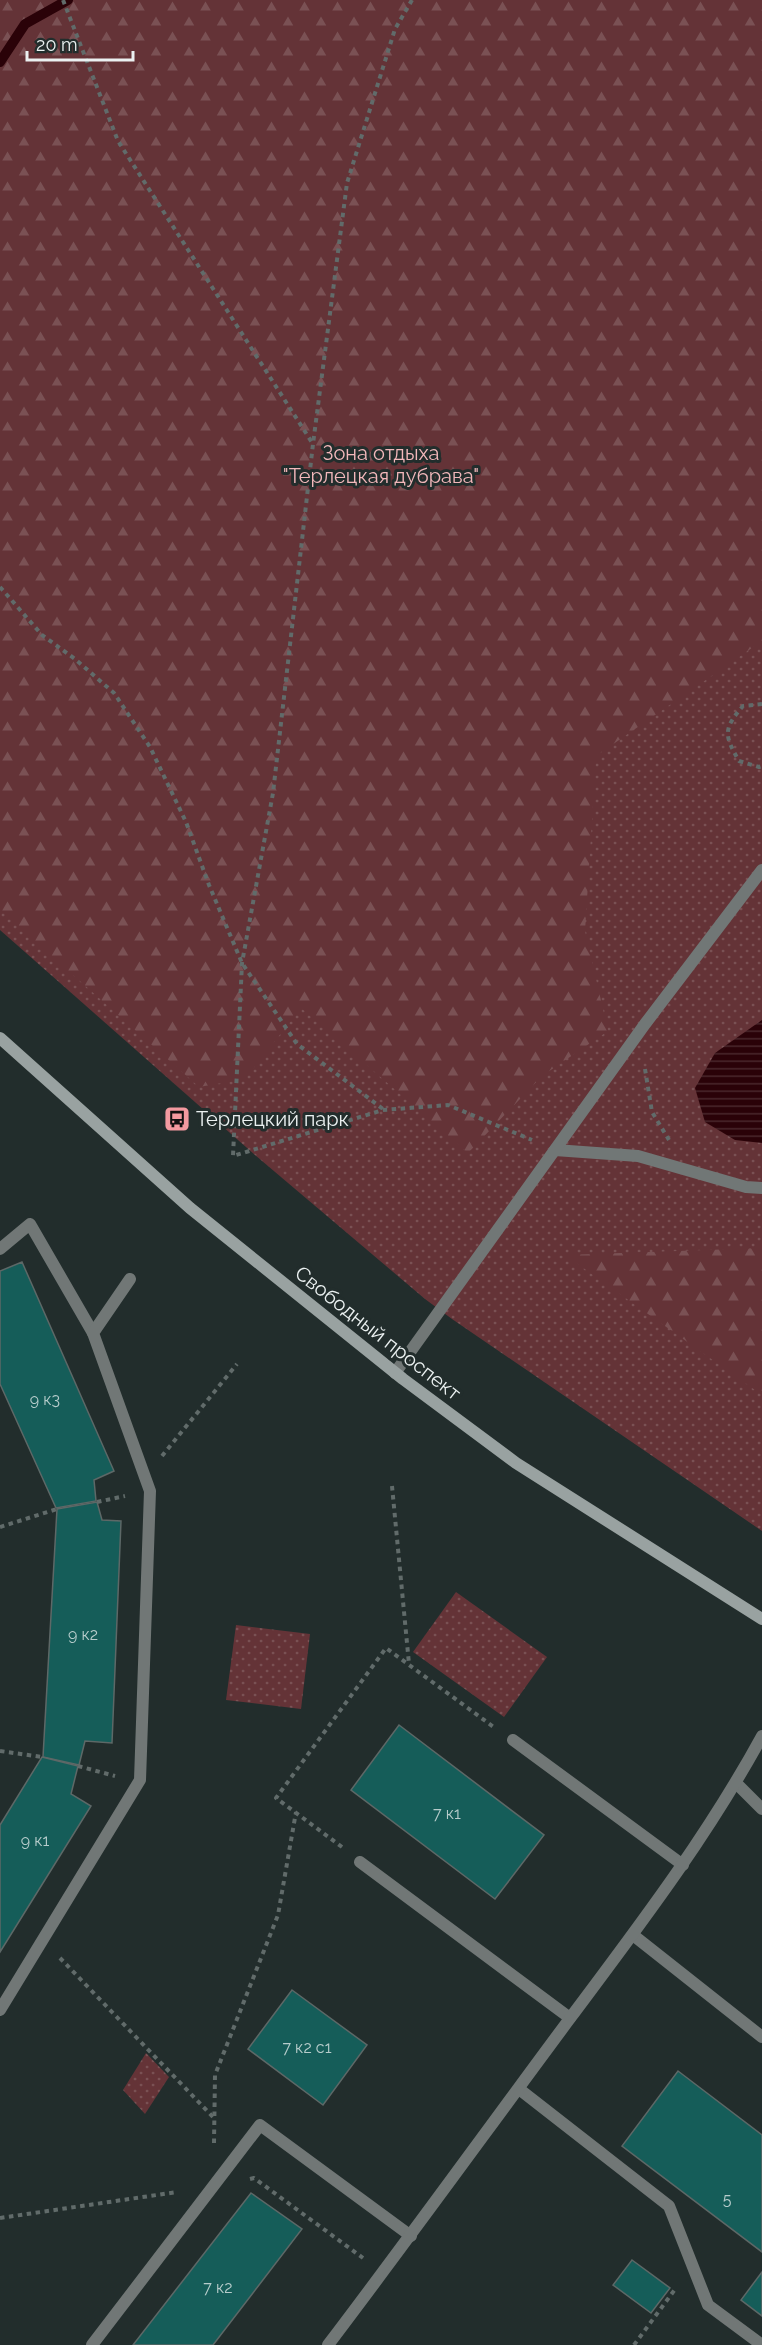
<svg xmlns="http://www.w3.org/2000/svg" width="762" height="2345" viewBox="0 0 762 2345" font-family="Raleway,sans-serif">
	<defs>
		<pattern id="grass-dots" width="8" height="8" patternUnits="userSpaceOnUse" patternTransform="scale(1.5)"><rect width="8" height="8" fill="#643337"/><path d="M2 2h.1M6 6h.1" fill="none" stroke="#7a5154" stroke-width="1.8" stroke-linecap="round"/></pattern>
		<pattern id="forest-firs" width="22" height="20" patternUnits="userSpaceOnUse" patternTransform="scale(1.5)"><rect width="22" height="20" fill="#643337"/><path d="M5 1l3.5 6h-7zM16 11l3.5 6h-7z" fill="#7a5154"/></pattern>
		<pattern id="water-rules" width="6" height="5" patternUnits="userSpaceOnUse" patternTransform="scale(1.5)"><rect width="6" height="5" fill="#2a0208"/><path d="M0 2.5h6" fill="none" stroke="#49272c"/></pattern>
	</defs>
	<rect width="100%" height="100%" fill="#222d2c"/>
	<g fill="url(#grass-dots)">
		<path d="M0,0H762V1531L452,1319L425,1299L255,1155L0,930Z"/>
		<path d="M456,1592L547,1657L504,1717L413,1652Z"/>
		<path d="M236,1625L310,1634L301,1709L226,1700Z"/>
		<path d="M146,2053L169,2077L145,2114L123,2090Z"/>
	</g>
	<g fill="url(#forest-firs)">
		<path d="M0,0H762V641L596,756L585,931L608,1031L542,1076L468,1153L301,1008L245,1079L199,1087L0,910Z"/>
		<path d="M762,1248V1395L565,1255Z"/>
	</g>
	<path fill="url(#water-rules)" d="M762,1020V1143L735,1140L705,1122L695,1088L715,1053Z"/>
	<g fill="none" stroke-linecap="round" stroke-linejoin="round">
		<path stroke="#2a0208" stroke-width="10" d="M0,62L25,24L68,0"/>
	</g>
	<g fill="#155d59" stroke="#5d6867" stroke-width="1.5">
		<path d="M22,1262L114,1471L94,1480L96,1501L56,1508L0,1384V1271Z"/>
		<path d="M97,1502L102,1520L121,1521L112,1743L85,1741L79,1765L43,1757L57,1509Z"/>
		<path d="M399,1725L544,1835L495,1899L351,1790Z"/>
		<path d="M42,1757L78,1766L71,1794L91,1806L0,1952V1825Z"/>
		<path d="M292,1990L367,2045L323,2105L248,2049Z"/>
		<path d="M678,2071L762,2135V2252L622,2146Z"/>
		<path d="M251,2193L302,2229L213,2345H133Z"/>
		<path d="M632,2260L670,2288L651,2313L613,2285Z"/>
		<path d="M762,2272V2316L741,2300Z"/>
	</g>
	<g fill="none" stroke-linecap="round" stroke-linejoin="round">
		<g stroke="#616b6a" stroke-width="4" stroke-dasharray="4.5 4.5" stroke-linecap="butt">
			<path d="M63,0L118,141L313,444"/>
			<path d="M412,0L395,29L347,183L313,444L273,793L242,963L233,1156L383,1110L448,1105L532,1140"/>
			<path d="M0,587L42,635L75,659L114,693L150,747L186,822L209,885L242,963L297,1044L383,1109"/>
			<path d="M762,704L743,706C723,729 724,735 739,761L759,767L762,766"/>
			<path d="M645,1069L652,1112L669,1140"/>
			<path d="M162,1456L237,1364"/>
			<path d="M392,1486L409,1664"/>
			<path d="M97,1502L125,1496"/>
			<path d="M0,1527L57,1509"/>
			<path d="M0,1751L42,1757"/>
			<path d="M78,1766L115,1776"/>
			<path d="M342,1847L276,1798L386,1648L495,1728"/>
			<path d="M60,1958L213,2117"/>
			<path d="M214,2143L215,2075L278,1915L296,1812"/>
			<path d="M250,2179L254,2178L363,2258"/>
			<path d="M0,2218L177,2192"/>
			<path d="M634,2345L676,2288"/>
		</g>
		<g stroke="#717776" stroke-width="12">
			<path d="M555,1150L638,1156L746,1187L762,1188"/>
			<path d="M0,1249L30,1224L93,1333"/>
			<path d="M395,1373L645,1024L762,870"/>
			<path d="M513,1740L683,1865"/>
			<path d="M736,1783L762,1809"/>
			<path d="M360,1862L570,2018"/>
			<path d="M633,1935L762,2037"/>
			<path d="M0,2010L140,1780L150,1491L93,1333L130,1279"/>
			<path d="M519,2089L669,2206L708,2305L762,2345"/>
			<path d="M92,2345L260,2125L411,2236"/>
			<path d="M328,2345C410,2237 490,2126 571,2017C639,1926 707,1837 762,1736"/>
		</g>
		<path stroke="#99a2a1" stroke-width="12" d="M0,1038L190,1208L403,1379L516,1463L762,1619"/>
	</g>
	<defs>
		<symbol id="bus-square" viewBox="-11 -11 22 22"><rect x="-9" y="-9" width="18" height="18" rx="4" fill="#f49aa0" stroke="#222d2c"/><path d="M-5-6H5V4H4V6H2V4H-2V6H-4V4H-5ZM-3.5-4V0h7V-4ZM-3.5 1.2v1.5H-2V1.2ZM2 1.2v1.5H3.5V1.2Z" fill="#111"/></symbol>
	</defs>
	<g fill-rule="evenodd">
		<use href="#bus-square" x="162" y="1104" width="30" height="30"/>
	</g>
	<g text-anchor="middle" dominant-baseline="central" stroke-width="6" stroke-linejoin="round" paint-order="stroke">
		<g font-size="16" fill="#b6cccb">
			<text x="45" y="1399">9 к3</text>
			<text x="83" y="1634">9 к2</text>
			<text x="447" y="1813">7 к1</text>
			<text x="35" y="1840">9 к1</text>
			<text x="307" y="2047">7 к2 с1</text>
			<text x="727" y="2199">5</text>
			<text x="218" y="2287">7 к2</text>
		</g>
		<g font-size="20" fill="#f3b8bb" stroke="#222d2c">
			<text x="381" y="453">Зона отдыха<tspan x="381" dy="23">"Терлецкая дубрава"</tspan></text>
		</g>
		<g font-size="20" fill="#ebf1f1" stroke="#222d2c" text-anchor="start">
			<text x="196" y="1119">Терлецкий парк</text>
		</g>
		<g font-size="20" fill="#ebf1f1" stroke="#222d2c">
			<text transform="translate(378 1333) rotate(38)">Свободный проспект</text>
		</g>
	</g>
	<path d="M27 51v9h106v-9" fill="none" stroke="#ebf1f1" stroke-width="3"/>
	<text x="36" y="51" font-size="18" fill="#ebf1f1" stroke="#222d2c" stroke-width="4.5" paint-order="stroke">20 m</text>
</svg>
